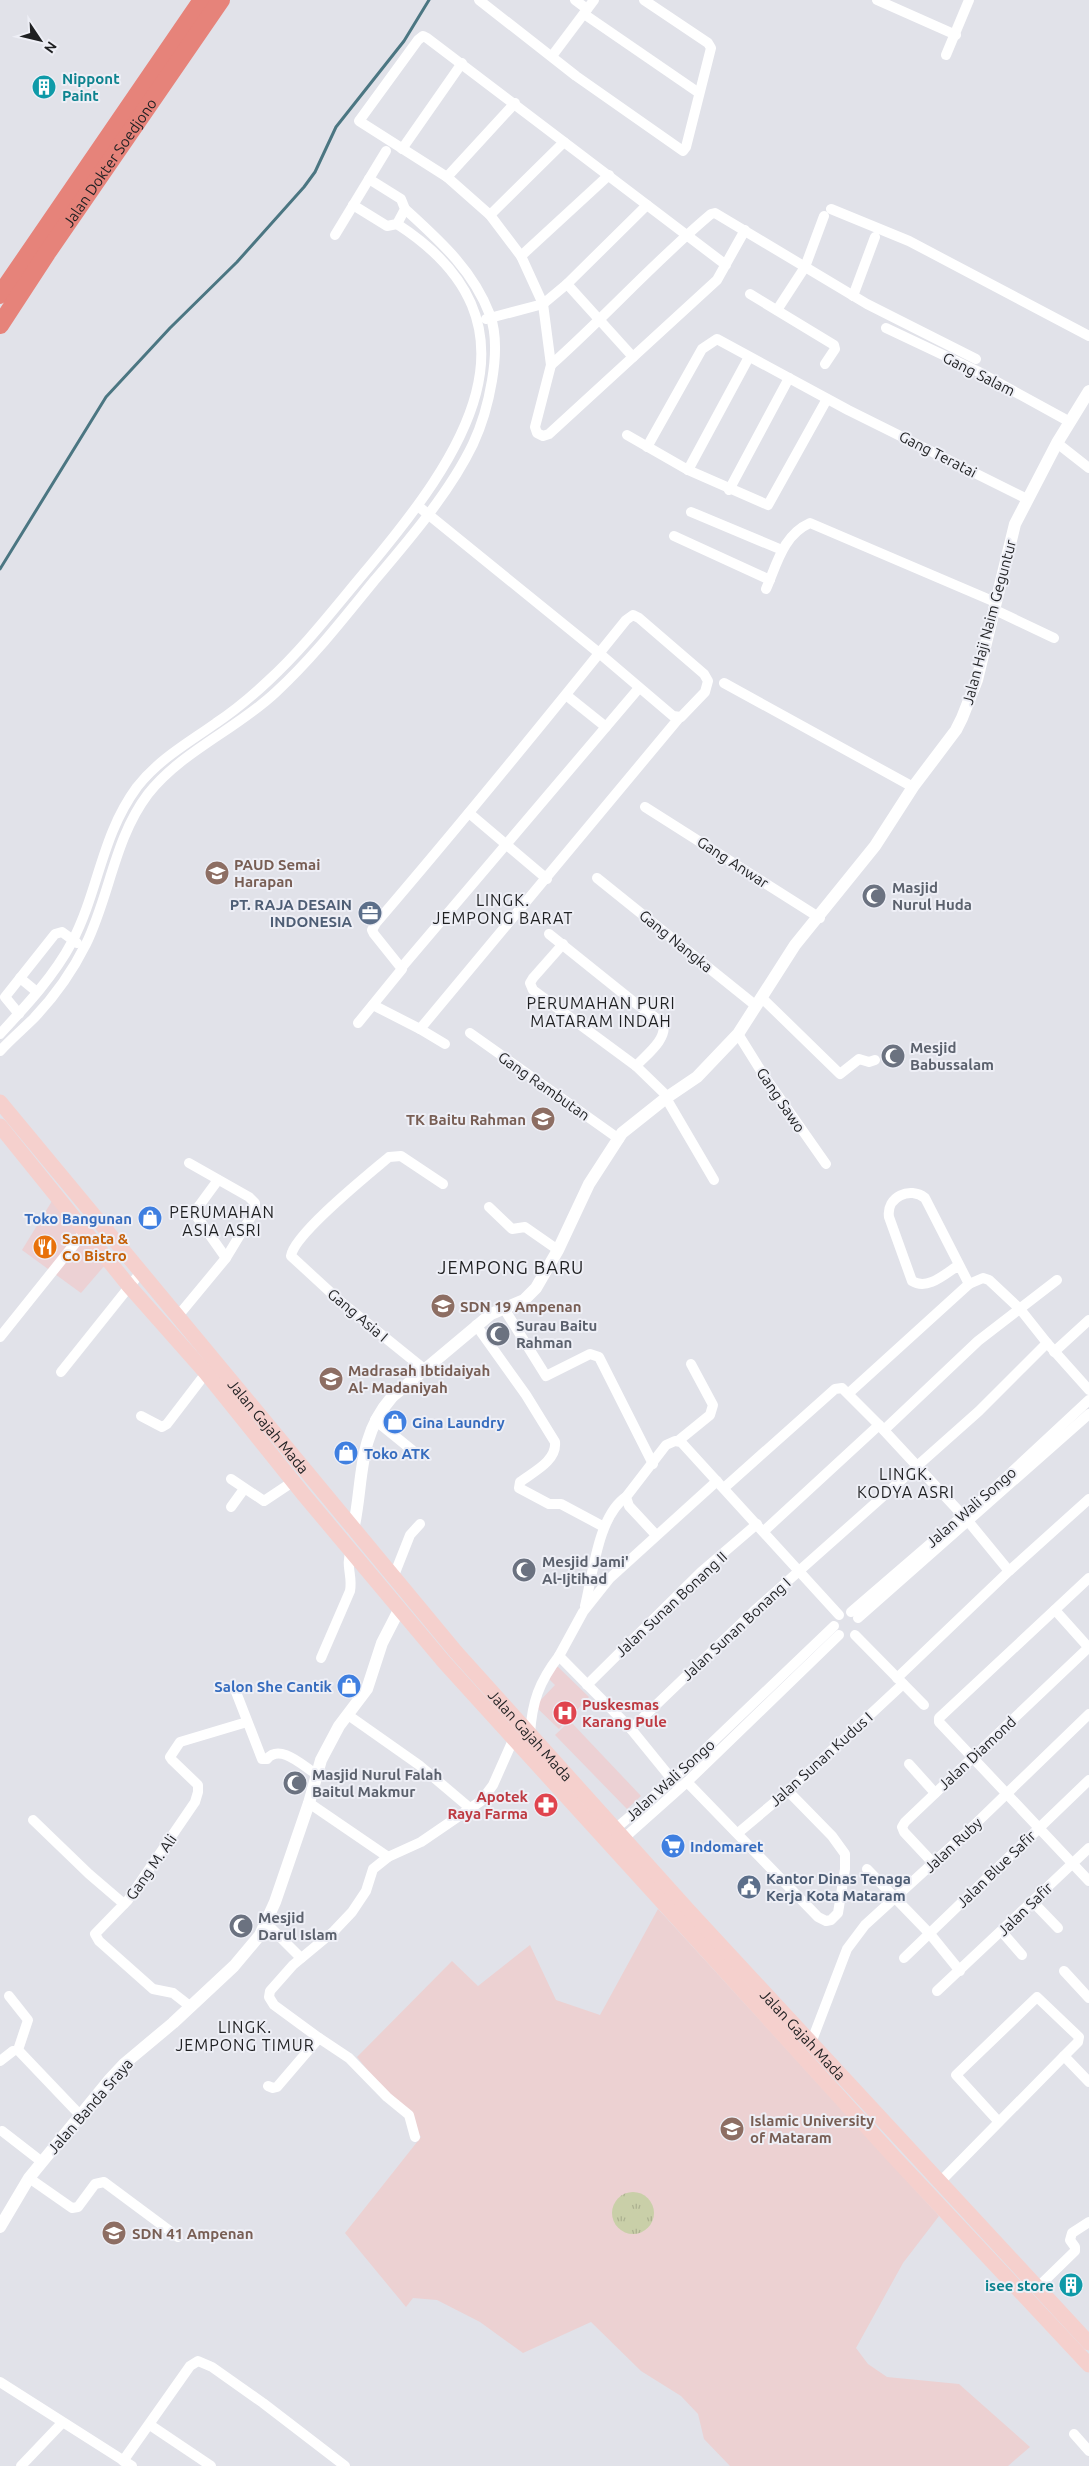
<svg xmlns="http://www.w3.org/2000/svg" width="1089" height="2466" viewBox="0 0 1089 2466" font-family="Ubuntu,sans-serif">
	<defs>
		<pattern id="park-tufts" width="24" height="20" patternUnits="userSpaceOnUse" patternTransform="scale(1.25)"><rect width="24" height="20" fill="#c9cfa8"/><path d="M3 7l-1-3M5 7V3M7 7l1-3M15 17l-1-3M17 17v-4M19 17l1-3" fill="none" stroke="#acb190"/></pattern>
	</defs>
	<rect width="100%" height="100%" fill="#e1e2e9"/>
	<g fill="#ecd1d4">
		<path d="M52,1201L105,1265L81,1293L22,1250Z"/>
		<path d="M557,1666L589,1697L559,1729L535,1706L555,1685L546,1676Z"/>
		<path d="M570,1721L641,1796L627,1809L555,1735Z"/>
	</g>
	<path fill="#ecd1d2" d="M658,1909L939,2216L903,2263L856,2348L868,2364L887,2377L959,2384L1030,2447L1008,2466H730L704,2439L698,2414L681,2396L641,2371L591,2322L523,2353L480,2322L437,2300L413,2298L406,2307L345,2233L421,2137L357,2057L452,1961L478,1986L530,1945L556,2000L600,2015Z"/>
	<circle fill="url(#park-tufts)" cx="633" cy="2213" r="21"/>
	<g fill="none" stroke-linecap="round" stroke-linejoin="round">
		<path stroke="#4b7682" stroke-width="3" d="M0,569L106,397L170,328L237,262L304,187L315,172L336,127L404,41L429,0"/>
		<g stroke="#fff" stroke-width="10">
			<path d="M479,0L576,76L683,151L686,147L711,48L708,43L644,0"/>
			<path d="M575,0L587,9"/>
			<path d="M877,0L956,35"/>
			<path d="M584,14L699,93"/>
			<path d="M946,55L969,0"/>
			<path d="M552,56L594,0"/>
			<path d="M402,149L462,63"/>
			<path d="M447,177L515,103"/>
			<path d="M353,205L387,226L397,224L405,209L401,199L369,179"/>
			<path d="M831,209L909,241L1089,336"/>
			<path d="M490,215L564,142"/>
			<path d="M335,235L386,151"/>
			<path d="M521,256L609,175"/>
			<path d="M726,265L427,38L423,36L418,40L359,121L447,177L490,215L521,256L543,304L551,365L535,427L537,433L543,436L549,434L717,280L745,230"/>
			<path d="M567,284L633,357"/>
			<path d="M750,294L834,345L835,349L825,364"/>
			<path d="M853,296L875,237"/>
			<path d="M777,310L805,267L824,216"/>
			<path d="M486,319L543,304L567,284L647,205"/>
			<path d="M886,328L977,371L1070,422"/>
			<path d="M551,365C606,316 655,261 711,214L715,213L867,304L976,359"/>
			<path d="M627,435L688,470L768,505L827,399"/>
			<path d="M1057,443L1089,468"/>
			<path d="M647,447L702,349L717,339L848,410L1027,499"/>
			<path d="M688,470L749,357"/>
			<path d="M729,490L789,378"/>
			<path d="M691,512L782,550"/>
			<path d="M674,536L770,580"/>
			<path d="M766,589C777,564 783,535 810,523L995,602"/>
			<path d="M993,609L1054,638"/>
			<path d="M724,683L913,787"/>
			<path d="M566,695L606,727"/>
			<path d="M645,807L820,918"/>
			<path d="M469,813L547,879"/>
			<path d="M597,878L755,1005"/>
			<path d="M549,934L635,1003L663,1023C668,1039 646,1055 636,1066"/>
			<path d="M563,944L533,978L530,983L533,990L636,1066L668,1097"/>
			<path d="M402,967L639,688"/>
			<path d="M20,978L37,992"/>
			<path d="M761,997L840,1074L859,1059L869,1062L875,1060"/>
			<path d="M373,1005L420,1029L679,718"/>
			<path d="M19,1014L5,997L55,934L62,932L77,943"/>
			<path d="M358,1023L402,969L374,934L372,930L376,923C461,824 544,722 626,620L633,615L639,618L704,674L708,681L705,692L681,717L673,716L599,653L418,506"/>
			<path d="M420,1029L445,1044"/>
			<path d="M470,1033L619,1139"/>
			<path d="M0,1034C26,1006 54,976 72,942C99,890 101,836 137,787C159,759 188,743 216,723C234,711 252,696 268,681C305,647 336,606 369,567C459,459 555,326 397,224"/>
			<path d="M738,1034L763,1074L826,1164"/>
			<path d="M0,1051C11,1039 23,1029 34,1018C54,997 73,970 86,944C110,895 114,839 148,794C182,751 237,729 276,692C312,659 343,619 374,581C408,541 450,492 473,444C488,412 503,350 490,315C473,270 440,241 405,209"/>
			<path d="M666,1098L714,1180"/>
			<path d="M218,1180L196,1210L195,1214L226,1258"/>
			<path d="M489,1207L512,1229L525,1227L558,1250"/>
			<path d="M959,1265C946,1273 928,1291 912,1281L889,1217C886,1197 910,1186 925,1198L969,1284"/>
			<path d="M503,1307L546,1376L590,1354L599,1357L653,1464"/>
			<path d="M178,1316L226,1258L255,1210V1203L249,1197L189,1163"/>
			<path d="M476,1325L526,1395L555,1442C557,1461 533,1472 520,1482L519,1488L549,1504H561L604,1527"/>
			<path d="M0,1337L85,1231"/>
			<path d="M1054,1352L1089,1320"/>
			<path d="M424,1369L341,1302L291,1256C294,1234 369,1174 389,1157L401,1156L443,1184"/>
			<path d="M61,1372L141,1272"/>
			<path d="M849,1393L969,1284L983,1278L989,1280L1020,1309L1047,1343L1089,1390"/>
			<path d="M141,1416L162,1427L167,1424L206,1373"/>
			<path d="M375,1420L412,1450"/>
			<path d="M884,1430L978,1341L1057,1280"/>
			<path d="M678,1441L710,1415L713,1405L691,1364"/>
			<path d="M231,1479L264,1501L294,1481"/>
			<path d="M724,1488L835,1389L842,1388L879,1425L968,1521L1009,1571"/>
			<path d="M231,1507L244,1489"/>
			<path d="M764,1531L879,1425"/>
			<path d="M656,1535L629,1506L626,1497L666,1445L675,1441L681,1442L839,1615"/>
			<path d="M393,1578L410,1535L420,1524"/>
			<path d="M1089,1578L939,1718V1722L1089,1881"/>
			<path d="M585,1606C593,1574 598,1516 626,1497"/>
			<path d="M1055,1610L1089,1648"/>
			<path d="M851,1612L988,1494L1089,1400"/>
			<path d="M858,1618L1089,1414"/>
			<path d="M855,1635L924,1705"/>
			<path d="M321,1658L350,1591C353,1575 345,1567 351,1550"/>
			<path d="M897,1678L1009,1571L1089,1499"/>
			<path d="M587,1685L701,1572L757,1524"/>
			<path d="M236,1692L262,1759H267C280,1743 303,1766 316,1774"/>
			<path d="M348,1715L419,1765L471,1809"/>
			<path d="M631,1729L754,1611L979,1411L1047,1343"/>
			<path d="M530,1734C532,1702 539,1682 559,1656"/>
			<path d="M909,1764L935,1793"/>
			<path d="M687,1782L818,1917L826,1921L831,1920L838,1913L845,1869V1854L832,1836L788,1791"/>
			<path d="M679,1788L631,1729L559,1656L583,1612L610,1578L717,1481"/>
			<path d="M309,1803L388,1857"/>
			<path d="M33,1820L89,1874L124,1904"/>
			<path d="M614,1830L676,1777L834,1626"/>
			<path d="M738,1833L788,1791L903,1684"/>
			<path d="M623,1839L687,1782L839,1635"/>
			<path d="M933,1863L904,1832L902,1827L905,1822L1089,1647"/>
			<path d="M867,1869L930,1934L960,1971"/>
			<path d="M1032,1901L1058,1928"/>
			<path d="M267,1924L301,1958"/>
			<path d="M1002,1932L1022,1955"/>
			<path d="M904,1958L1089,1780"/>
			<path d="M1064,1971L1089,1998"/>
			<path d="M937,1991L1089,1848"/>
			<path d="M9,1996L28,2020L18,2050L80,2115"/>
			<path d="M191,2007L173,1993L153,1989L99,1941L95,1934L128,1900L195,1802L198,1792V1785L172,1760L170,1757L180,1742L247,1722"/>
			<path d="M319,2038L349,2058L387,2097L409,2115L415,2137"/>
			<path d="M811,2043L847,1949L865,1925L966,1833L1089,1714"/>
			<path d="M0,2061L13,2051"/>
			<path d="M268,2086L273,2088L277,2087L319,2038L274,2005L269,1997L270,1991L293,1965L334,1931L352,1912L366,1891L373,1869L388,1857L421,1842L481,1801L493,1785L513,1740"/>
			<path d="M998,2121L956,2075L1037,1997L1079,2037L1078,2042L1064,2056"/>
			<path d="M2,2131L42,2162"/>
			<path d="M29,2178L72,2208L78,2207L95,2184L104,2182L178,2237"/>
			<path d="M940,2182L1064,2056L1089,2082"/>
			<path d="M1037,2288L1075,2251V2247L1070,2240L1072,2233L1089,2222"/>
			<path d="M0,2382L132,2466"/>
			<path d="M150,2425L211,2466"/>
			<path d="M1074,2434L1089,2451"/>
			<path d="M123,2461L190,2366L198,2361L212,2367L263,2403L345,2466"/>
			<path d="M21,2466L62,2423"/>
		</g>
		<g stroke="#fff" stroke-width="12">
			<path d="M353,1530C364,1483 356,1438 392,1397L491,1314L524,1300L536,1288L558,1250L589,1184L622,1133L666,1098L697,1077L738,1034L795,945L875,846L913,787L956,730L962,718L977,680L1015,524L1057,443L1089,391"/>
			<path d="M0,2227L29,2178L110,2079L124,2064L173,2023L234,1966L260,1935L275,1902L309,1803L321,1760L339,1726L367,1689L382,1643L400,1608"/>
		</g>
		<g stroke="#f5d0cd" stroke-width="15">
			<path id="s1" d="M0,1102L456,1652L689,1911L1089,2343"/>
			<path d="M0,1126L129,1286L206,1373L304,1495L444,1662L895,2158L1089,2365"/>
		</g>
		<g stroke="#e6837a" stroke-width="18">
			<path d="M0,295L202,0"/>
			<path id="s2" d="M0,325L47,253L221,0"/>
		</g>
	</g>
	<defs>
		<symbol id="building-disc" viewBox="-11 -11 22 22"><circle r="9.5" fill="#0f9aa8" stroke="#eeeff6"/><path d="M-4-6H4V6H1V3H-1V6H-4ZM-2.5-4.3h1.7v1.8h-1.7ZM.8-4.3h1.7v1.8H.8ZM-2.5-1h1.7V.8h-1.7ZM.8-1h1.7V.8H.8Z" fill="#fff"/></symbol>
		<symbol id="school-disc" viewBox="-11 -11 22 22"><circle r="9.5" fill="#8d6e63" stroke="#eeeff6"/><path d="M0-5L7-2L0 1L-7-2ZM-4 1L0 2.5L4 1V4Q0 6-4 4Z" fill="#fff"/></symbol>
		<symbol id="mosque-disc" viewBox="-11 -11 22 22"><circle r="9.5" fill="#6b7280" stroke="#eeeff6"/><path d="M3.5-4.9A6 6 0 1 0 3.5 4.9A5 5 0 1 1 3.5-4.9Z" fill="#fff"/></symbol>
		<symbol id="office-disc" viewBox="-11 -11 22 22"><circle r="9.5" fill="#5c6f8a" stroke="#eeeff6"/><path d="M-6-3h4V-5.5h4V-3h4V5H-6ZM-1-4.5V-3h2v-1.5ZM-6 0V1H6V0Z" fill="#fff"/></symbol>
		<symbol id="shop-disc" viewBox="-11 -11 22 22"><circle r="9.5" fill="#3f7fe0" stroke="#eeeff6"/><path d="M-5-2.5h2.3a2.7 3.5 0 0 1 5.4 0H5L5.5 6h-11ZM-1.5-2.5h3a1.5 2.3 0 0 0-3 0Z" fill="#fff"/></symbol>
		<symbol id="restaurant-disc" viewBox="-11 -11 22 22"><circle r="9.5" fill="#e8710a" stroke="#eeeff6"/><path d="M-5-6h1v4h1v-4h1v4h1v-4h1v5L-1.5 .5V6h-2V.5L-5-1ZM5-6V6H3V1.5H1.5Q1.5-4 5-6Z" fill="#fff"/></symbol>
		<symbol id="hospital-disc" viewBox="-11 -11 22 22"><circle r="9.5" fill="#e0444e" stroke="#eeeff6"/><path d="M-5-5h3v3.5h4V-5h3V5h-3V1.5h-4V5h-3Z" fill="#fff"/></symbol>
		<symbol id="pharmacy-disc" viewBox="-11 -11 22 22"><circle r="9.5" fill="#e0444e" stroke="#eeeff6"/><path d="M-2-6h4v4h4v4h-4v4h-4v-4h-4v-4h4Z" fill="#fff"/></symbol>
		<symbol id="supermarket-disc" viewBox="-11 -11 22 22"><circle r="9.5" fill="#3f7fe0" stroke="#eeeff6"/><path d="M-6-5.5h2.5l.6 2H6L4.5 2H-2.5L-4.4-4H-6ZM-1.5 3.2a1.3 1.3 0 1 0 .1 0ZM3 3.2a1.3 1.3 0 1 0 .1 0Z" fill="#fff"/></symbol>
		<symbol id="civic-disc" viewBox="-11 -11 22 22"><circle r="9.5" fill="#5c6f8a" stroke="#eeeff6"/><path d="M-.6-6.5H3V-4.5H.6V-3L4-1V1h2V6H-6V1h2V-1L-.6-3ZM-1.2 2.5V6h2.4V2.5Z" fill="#fff"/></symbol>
		<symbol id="university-disc" viewBox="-11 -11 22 22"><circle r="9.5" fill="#8d6e63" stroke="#eeeff6"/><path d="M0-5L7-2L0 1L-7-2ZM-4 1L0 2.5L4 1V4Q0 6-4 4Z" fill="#fff"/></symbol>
	</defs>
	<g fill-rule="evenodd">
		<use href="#building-disc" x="30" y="73" width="28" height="28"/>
		<use href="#school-disc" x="203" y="859" width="28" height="28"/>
		<use href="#mosque-disc" x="860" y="882" width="28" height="28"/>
		<use href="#office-disc" x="356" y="899" width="28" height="28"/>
		<use href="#mosque-disc" x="879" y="1042" width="28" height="28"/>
		<use href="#school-disc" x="529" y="1105" width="28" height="28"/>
		<use href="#shop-disc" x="136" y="1204" width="28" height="28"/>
		<use href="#restaurant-disc" x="31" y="1233" width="28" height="28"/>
		<use href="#school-disc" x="429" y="1292" width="28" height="28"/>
		<use href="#mosque-disc" x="484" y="1320" width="28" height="28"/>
		<use href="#school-disc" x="317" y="1365" width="28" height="28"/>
		<use href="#shop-disc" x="381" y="1408" width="28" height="28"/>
		<use href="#shop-disc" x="332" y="1439" width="28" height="28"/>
		<use href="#mosque-disc" x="510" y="1556" width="28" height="28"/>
		<use href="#shop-disc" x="335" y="1672" width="28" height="28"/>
		<use href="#hospital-disc" x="551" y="1699" width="28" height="28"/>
		<use href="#mosque-disc" x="281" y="1769" width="28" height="28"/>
		<use href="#pharmacy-disc" x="532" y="1791" width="28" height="28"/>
		<use href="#supermarket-disc" x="659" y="1832" width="28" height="28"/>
		<use href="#civic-disc" x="735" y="1873" width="28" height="28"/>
		<use href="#mosque-disc" x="227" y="1912" width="28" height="28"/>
		<use href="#university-disc" x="718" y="2115" width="28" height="28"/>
		<use href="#school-disc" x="100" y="2219" width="28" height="28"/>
		<use href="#building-disc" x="1057" y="2271" width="28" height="28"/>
	</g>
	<g text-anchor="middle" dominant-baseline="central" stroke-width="4" stroke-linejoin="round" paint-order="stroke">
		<g font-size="15" font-weight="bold" fill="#0d838f" stroke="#eeeff6" text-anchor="start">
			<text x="62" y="78">Nippont<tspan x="62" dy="17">Paint</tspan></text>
			<text x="1054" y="2285" text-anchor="end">isee store</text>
		</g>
		<g font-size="15" fill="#1f2022" stroke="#eeeff6">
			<text stroke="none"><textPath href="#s2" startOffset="196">Jalan Dokter Soedjono</textPath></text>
			<text transform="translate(979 374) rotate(27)">Gang Salam</text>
			<text transform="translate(938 454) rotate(27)">Gang Teratai</text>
			<text transform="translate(989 622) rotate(-75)">Jalan Haji Naim Geguntur</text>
			<text transform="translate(733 862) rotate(33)">Gang Anwar</text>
			<text transform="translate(676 941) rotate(39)">Gang Nangka</text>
			<text transform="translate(544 1086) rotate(35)">Gang Rambutan</text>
			<text transform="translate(781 1100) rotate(56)">Gang Sawo</text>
			<text transform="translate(358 1315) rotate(40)">Gang Asia I</text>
			<text stroke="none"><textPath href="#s1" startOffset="421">Jalan Gajah Mada</textPath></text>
			<text transform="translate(971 1507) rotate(-41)">Jalan Wali Songo</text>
			<text transform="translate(671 1604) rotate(-43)">Jalan Sunan Bonang II</text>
			<text transform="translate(736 1629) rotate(-43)">Jalan Sunan Bonang I</text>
			<text stroke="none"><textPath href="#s1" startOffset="826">Jalan Gajah Mada</textPath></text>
			<text transform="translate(977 1753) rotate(-43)">Jalan Diamond</text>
			<text transform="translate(821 1759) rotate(-42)">Jalan Sunan Kudus I</text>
			<text transform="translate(670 1780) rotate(-42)">Jalan Wali Songo</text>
			<text transform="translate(953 1845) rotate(-43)">Jalan Ruby</text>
			<text transform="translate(151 1867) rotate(-55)">Gang M. Ali</text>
			<text transform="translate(996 1869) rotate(-44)">Jalan Blue Safir</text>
			<text transform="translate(1025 1909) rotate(-44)">Jalan Safir</text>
			<text stroke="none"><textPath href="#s1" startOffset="1231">Jalan Gajah Mada</textPath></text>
			<text transform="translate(90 2106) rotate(-49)">Jalan Banda Sraya</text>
		</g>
		<g font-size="15" font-weight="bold" fill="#785e54" stroke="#eeeff6" text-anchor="start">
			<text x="234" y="864">PAUD Semai<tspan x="234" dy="17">Harapan</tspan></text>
			<text x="526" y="1119" text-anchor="end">TK Baitu Rahman</text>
			<text x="460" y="1306">SDN 19 Ampenan</text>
			<text x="348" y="1370">Madrasah Ibtidaiyah<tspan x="348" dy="17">Al- Madaniyah</tspan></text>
			<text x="750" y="2120">Islamic University<tspan x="750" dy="17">of Mataram</tspan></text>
			<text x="132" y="2233">SDN 41 Ampenan</text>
		</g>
		<g font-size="15" font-weight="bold" fill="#5b616d" stroke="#eeeff6" text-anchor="start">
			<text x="892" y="887">Masjid<tspan x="892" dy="17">Nurul Huda</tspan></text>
			<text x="910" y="1047">Mesjid<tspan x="910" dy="17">Babussalam</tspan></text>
			<text x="516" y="1325">Surau Baitu<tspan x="516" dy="17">Rahman</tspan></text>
			<text x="542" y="1561">Mesjid Jami'<tspan x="542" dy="17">Al-Ijtihad</tspan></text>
			<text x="312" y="1774">Masjid Nurul Falah<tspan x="312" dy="17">Baitul Makmur</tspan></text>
			<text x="258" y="1917">Mesjid<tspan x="258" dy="17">Darul Islam</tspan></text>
		</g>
		<g font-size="15" font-weight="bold" fill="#4e5e75" stroke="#eeeff6" text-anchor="end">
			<text x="352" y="904">PT. RAJA DESAIN<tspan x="352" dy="17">INDONESIA</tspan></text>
			<text x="766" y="1878" text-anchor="start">Kantor Dinas Tenaga<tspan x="766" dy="17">Kerja Kota Mataram</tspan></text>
		</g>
		<g font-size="15" font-weight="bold" fill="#366cbe" stroke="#eeeff6" text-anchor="start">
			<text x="132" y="1218" text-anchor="end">Toko Bangunan</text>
			<text x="412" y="1422">Gina Laundry</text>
			<text x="364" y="1453">Toko ATK</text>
			<text x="332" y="1686" text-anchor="end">Salon She Cantik</text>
			<text x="690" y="1846">Indomaret</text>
		</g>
		<g font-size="15" font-weight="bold" fill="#c56008" stroke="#eeeff6" text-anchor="start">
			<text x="62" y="1238">Samata &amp;<tspan x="62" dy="17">Co Bistro</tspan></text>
		</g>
		<g font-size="15" font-weight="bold" fill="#be3a42" stroke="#eeeff6" text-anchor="start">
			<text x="582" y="1704">Puskesmas<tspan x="582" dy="17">Karang Pule</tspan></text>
			<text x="528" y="1796" text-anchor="end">Apotek<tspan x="528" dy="17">Raya Farma</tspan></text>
		</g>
		<g font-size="16" letter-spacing="1" fill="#1f2022" stroke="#eeeff6">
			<text x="503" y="900">LINGK.<tspan x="503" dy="18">JEMPONG BARAT</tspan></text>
			<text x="601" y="1003">PERUMAHAN PURI<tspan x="601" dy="18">MATARAM INDAH</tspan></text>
			<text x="222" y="1212">PERUMAHAN<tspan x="222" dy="18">ASIA ASRI</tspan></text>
			<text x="906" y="1474">LINGK.<tspan x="906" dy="18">KODYA ASRI</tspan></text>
			<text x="245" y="2027">LINGK.<tspan x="245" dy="18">JEMPONG TIMUR</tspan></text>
		</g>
		<g font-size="18" letter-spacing="1" fill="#1f2022" stroke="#eeeff6">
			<text x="511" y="1267">JEMPONG BARU</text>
		</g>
	</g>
	<g transform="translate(40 40) rotate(125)" stroke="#eeeff6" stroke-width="4" paint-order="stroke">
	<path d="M0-4L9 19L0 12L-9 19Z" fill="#1f2022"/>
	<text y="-8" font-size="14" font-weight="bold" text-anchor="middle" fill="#1f2022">N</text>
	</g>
</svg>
